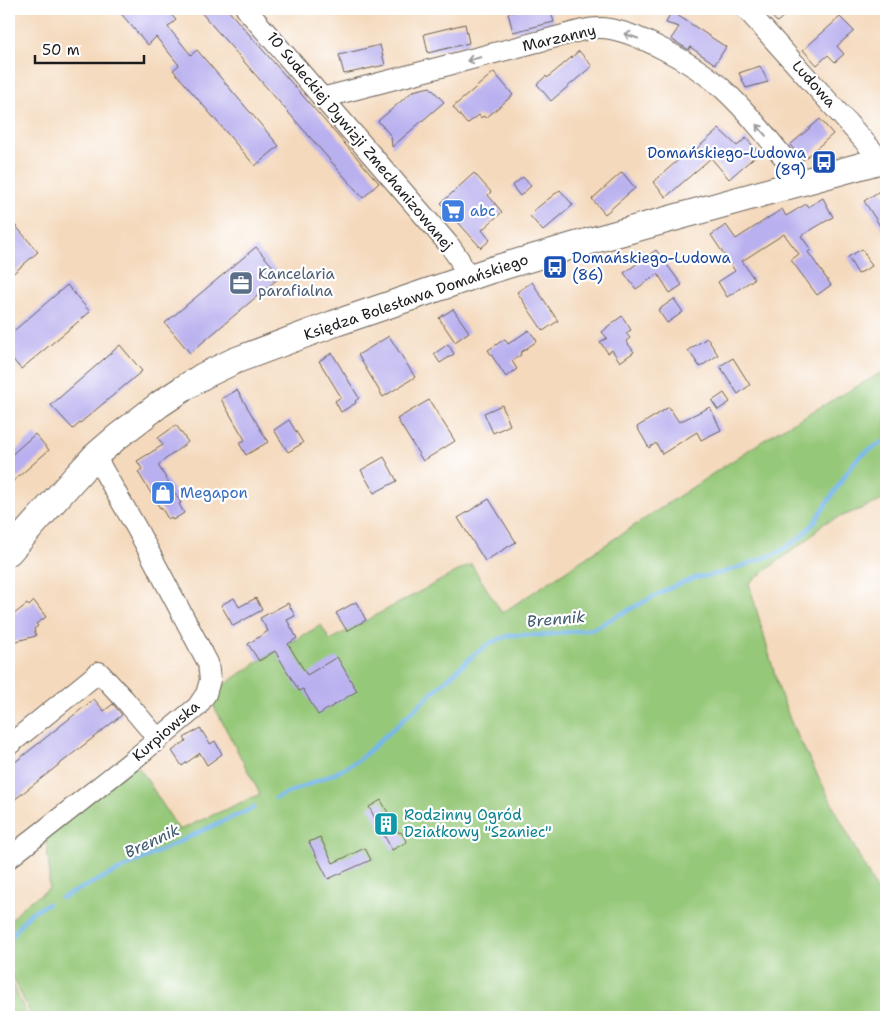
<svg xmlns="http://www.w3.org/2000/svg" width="895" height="1026" viewBox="0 0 895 1026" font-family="'Shantell Sans',sans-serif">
	<rect width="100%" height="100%" fill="#fff"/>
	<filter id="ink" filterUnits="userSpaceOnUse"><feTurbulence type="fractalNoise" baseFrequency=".02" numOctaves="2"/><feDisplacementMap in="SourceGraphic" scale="10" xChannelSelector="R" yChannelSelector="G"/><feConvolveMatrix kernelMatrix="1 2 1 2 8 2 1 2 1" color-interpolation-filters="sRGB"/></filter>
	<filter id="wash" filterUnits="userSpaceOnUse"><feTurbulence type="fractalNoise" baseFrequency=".0096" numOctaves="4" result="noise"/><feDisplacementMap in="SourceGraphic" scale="20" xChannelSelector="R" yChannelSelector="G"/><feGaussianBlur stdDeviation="1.12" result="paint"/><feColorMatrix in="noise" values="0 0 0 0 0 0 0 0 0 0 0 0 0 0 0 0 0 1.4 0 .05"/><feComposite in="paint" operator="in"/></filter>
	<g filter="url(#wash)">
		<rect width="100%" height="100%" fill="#f4d9bc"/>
		<g fill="#95c878" stroke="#58724a">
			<path d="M886,370V499L822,524L813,535L749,583L780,693L793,727L886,909V1017H32L9,970V923L24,905L49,889V868L47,846L41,832L133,760L146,778L179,830L260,794L217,712L206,694L220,688L259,661L321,625L330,640L471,564L502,613L776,432Z"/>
			<path d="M9,977L28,1017H9Z"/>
		</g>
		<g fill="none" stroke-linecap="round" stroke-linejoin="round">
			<g stroke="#77b7eb" stroke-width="4.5">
				<path d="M276,798L338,772L360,759L477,652L492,642L510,635H543L593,629L672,587L695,578L722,573L778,553L801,537L814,523L852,465L860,456L886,440"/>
				<path d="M61,898L212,826L254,808"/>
				<path d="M9,941L23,921L33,911L48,904"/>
			</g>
		</g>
		<g id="blocks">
			<g fill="#b9b0ef">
				<path d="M117,9H166L176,20L168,27L191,55L197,50L279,146L255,166L173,70L179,65L156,37L148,45Z"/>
				<path d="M198,9H227L379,183L363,198Z"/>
				<path d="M527,9H550L554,22L513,32L508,13Z"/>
				<path d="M765,9H792L777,22Z"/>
				<path d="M671,11L726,47L715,64L690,47L689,50L671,39L679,27L666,23Z"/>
				<path d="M840,17L854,31L837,46L844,54L835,62L828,55L817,65L803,50Z"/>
				<path d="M465,24L469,43L428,53L424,34Z"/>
				<path d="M380,45L385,65L344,74L339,55Z"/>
				<path d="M579,51L592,66L551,101L537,84L546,76L547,78Z"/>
				<path d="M760,66L768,82L746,88L739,73Z"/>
				<path d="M494,72L513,95L486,118L483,116L481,118L479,115L467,124L453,107Z"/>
				<path d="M430,87L444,102L392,147L391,136L378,121L413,91Z"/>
				<path d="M820,119L833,134L803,160L790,145Z"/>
				<path d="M719,129L737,146L746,138L759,153L729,179L711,158L666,197L653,182L691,149L693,152Z"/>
				<path d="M622,172L635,188L605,214L592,199Z"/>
				<path d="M474,173L491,192L488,195L502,212L482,230L490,240L481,248L441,203Z"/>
				<path d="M523,177L531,186L520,196L512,186Z"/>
				<path d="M560,190L573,205L543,231L530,216L534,212L533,211Z"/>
				<path d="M881,190L886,198V235L864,201Z"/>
				<path d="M823,198L833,217L801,236L811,250L808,252L831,285L817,295L791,260L799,254L784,234L742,261L754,279L727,297L718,282L735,271L711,235L726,225L736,239L782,209L786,216L806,204L808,207Z"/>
				<path d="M9,218L38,252L9,277Z"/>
				<path d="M256,247L281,276L190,353L165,323Z"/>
				<path d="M862,249L872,266L858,274L848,257Z"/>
				<path d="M656,250L682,285L670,293L658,274L636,289L624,273Z"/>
				<path d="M532,282L558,321L543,331L517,292Z"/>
				<path d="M67,285L90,312L21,369L9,355V335Z"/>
				<path d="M674,299L683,312L667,323L658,310Z"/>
				<path d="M453,309L469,332L455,342L439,318Z"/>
				<path d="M622,316L631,330L626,333L630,338L626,341L634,352L620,362L612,350L608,353L600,342L607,338L602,332L607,328V327Z"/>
				<path d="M529,330L537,341L520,353L521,355L512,361L517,369L506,377L488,350L505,339L508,344Z"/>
				<path d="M389,336L415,377L383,397L358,355Z"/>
				<path d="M707,338L718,355L700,367L688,350Z"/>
				<path d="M448,344L454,354L440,363L434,354Z"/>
				<path d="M120,345L142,371L73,429L51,405Z"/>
				<path d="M332,353L359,398L355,401L356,403L341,412L335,401L341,397L319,361Z"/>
				<path d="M733,358L750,385L738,394L720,366Z"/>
				<path d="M237,390L268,442L246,455L239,443L245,440L221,399Z"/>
				<path d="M724,393L730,402L718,410L712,401Z"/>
				<path d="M429,400L455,441L423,461L397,419Z"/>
				<path d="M502,405L510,425L493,433L484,413Z"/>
				<path d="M669,407L679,422L710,407L721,430L701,440L697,432L662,454L656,443L649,448L637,427Z"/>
				<path d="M289,420L303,443L288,452L274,430Z"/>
				<path d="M176,425L188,442L158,465L181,503L179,504L184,513L173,520L171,517L168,519L161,507L160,508L138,472L142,469L137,461L163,445L158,438Z"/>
				<path d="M35,434L49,450L9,485V457Z"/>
				<path d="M384,457L397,481L374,493L361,470Z"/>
				<path d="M489,499L516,542L485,561L458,518Z"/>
				<path d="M234,598L239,607L256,598L262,610L233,626L221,605Z"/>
				<path d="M34,601L46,617L36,624L38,626L34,629L36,636L9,643V618L27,604L29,606Z"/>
				<path d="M356,602L366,620L347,631L336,613Z"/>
				<path d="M288,603L295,616L287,620L297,638L288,644L307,675L337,657L357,691L318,715L303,689L299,691L275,651L259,661L248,644L268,631L260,618Z"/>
				<path d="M94,699L104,711L113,704L122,715L9,804V767Z"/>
				<path d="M200,728L210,744L215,741L222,754L207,765L200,753L182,766L172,751L186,741L184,738Z"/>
				<path d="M381,800L399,833L401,832L407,842L392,850L369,807Z"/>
				<path d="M320,837L333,863L365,848L371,860L328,879L309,842Z"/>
			</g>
		</g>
	</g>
	<g filter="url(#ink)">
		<use href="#blocks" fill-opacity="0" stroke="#685e54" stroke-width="1"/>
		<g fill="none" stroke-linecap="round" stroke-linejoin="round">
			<defs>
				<g id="minor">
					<path d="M246,9L450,246L459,259L467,278"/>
					<path d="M746,9L873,151L878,162"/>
					<path d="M322,98L583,30C588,29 593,28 598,28C632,27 699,67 723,89C750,114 773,144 796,173L800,183"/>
					<path d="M9,745L99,672L125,700L158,739"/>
					<path d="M9,858L133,760L197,707L206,694L210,680L208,663L137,529L95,456"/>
				</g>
				<path id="major" d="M9,552L72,481L95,456L117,437L160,404L184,388L203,376L234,361L333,324L491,270L576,245L886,159"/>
			</defs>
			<use href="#minor" stroke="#685e54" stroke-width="22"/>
			<use href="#major" stroke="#685e54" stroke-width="28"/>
			<use href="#minor" stroke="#fff" stroke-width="20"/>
			<use href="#major" stroke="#fff" stroke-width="26"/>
		</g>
		<defs><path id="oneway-shaft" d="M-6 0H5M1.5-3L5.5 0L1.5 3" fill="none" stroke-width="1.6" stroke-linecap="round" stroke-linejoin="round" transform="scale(1.25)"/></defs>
		<g stroke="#999">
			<use href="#oneway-shaft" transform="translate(631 36) rotate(-161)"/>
			<use href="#oneway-shaft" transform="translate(474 59) rotate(165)"/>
			<use href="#oneway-shaft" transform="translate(761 130) rotate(-130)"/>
		</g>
	</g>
	<defs>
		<symbol id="bus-square" viewBox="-11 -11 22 22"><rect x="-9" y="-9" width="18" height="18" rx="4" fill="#1a4fb4" stroke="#fff"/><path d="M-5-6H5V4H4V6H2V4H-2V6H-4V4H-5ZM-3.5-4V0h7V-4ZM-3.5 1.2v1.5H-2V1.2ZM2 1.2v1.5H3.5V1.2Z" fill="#fff"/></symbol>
		<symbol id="supermarket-square" viewBox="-11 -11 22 22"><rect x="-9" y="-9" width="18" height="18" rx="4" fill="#3f7fe0" stroke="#fff"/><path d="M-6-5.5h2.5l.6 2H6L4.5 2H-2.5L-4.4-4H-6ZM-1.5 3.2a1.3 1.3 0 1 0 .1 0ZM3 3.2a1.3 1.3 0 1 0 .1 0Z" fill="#fff"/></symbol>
		<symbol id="office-square" viewBox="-11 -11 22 22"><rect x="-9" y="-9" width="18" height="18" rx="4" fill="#5c6f8a" stroke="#fff"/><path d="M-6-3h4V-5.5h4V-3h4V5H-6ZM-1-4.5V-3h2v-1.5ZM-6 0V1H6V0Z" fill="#fff"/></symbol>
		<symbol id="shop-square" viewBox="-11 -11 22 22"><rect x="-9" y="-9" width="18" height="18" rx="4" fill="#3f7fe0" stroke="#fff"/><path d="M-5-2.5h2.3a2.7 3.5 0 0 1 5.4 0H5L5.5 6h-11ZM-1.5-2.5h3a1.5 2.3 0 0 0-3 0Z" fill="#fff"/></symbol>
		<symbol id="building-square" viewBox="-11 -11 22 22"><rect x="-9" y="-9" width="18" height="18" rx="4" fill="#0f9aa8" stroke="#fff"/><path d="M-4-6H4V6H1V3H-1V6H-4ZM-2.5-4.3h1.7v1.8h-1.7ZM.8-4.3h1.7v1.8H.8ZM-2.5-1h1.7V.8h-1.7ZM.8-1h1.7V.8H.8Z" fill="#fff"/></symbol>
	</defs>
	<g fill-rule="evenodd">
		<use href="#bus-square" x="810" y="148" width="28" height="28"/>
		<use href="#supermarket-square" x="439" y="197" width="28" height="28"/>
		<use href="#bus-square" x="541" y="253" width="28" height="28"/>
		<use href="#office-square" x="227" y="269" width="28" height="28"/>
		<use href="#shop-square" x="149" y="479" width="28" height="28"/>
		<use href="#building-square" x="372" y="810" width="28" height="28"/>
	</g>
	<g text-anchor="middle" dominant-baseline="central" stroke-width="4.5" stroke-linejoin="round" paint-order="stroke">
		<g font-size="15" fill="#1c1c1c" stroke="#fff">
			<text transform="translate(559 38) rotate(-13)">Marzanny</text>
			<text transform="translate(814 84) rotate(48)">Ludowa</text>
			<text transform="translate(360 141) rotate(50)">10 Sudeckiej Dywizji Zmechanizowanej</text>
			<text transform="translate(416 297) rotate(-19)">Księdza Bolesława Domańskiego</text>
			<text transform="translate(166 731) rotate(-41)">Kurpiowska</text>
		</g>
		<g font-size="15" fill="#164399" stroke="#fff" text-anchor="end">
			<text x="806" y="153">Domańskiego-Ludowa<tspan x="806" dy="17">(89)</tspan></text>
			<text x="572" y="258" text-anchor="start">Domańskiego-Ludowa<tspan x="572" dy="17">(86)</tspan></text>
		</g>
		<g font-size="15" fill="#366cbe" stroke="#fff" text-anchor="start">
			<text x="470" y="211">abc</text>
			<text x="180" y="493">Megapon</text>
		</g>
		<g font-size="15" fill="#4e5e75" stroke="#fff" text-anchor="start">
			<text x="258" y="274">Kancelaria<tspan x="258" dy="17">parafialna</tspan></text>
		</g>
		<g font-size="15" fill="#0d838f" stroke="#fff" text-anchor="start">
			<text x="404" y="815">Rodzinny Ogród<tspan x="404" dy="17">Działkowy "Szaniec"</tspan></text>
		</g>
		<g font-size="16" font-style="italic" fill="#405a6f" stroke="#fff">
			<text transform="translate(556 619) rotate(-5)">Brennik</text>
			<text transform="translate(152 841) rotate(-25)">Brennik</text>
		</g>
	</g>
	<rect width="895" height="1026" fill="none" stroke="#fff" stroke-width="30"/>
	<path d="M35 55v8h109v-8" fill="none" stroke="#1c1c1c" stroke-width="2.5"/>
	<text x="42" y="55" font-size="15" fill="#1c1c1c" stroke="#ffffff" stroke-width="4" paint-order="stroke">50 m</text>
</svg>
